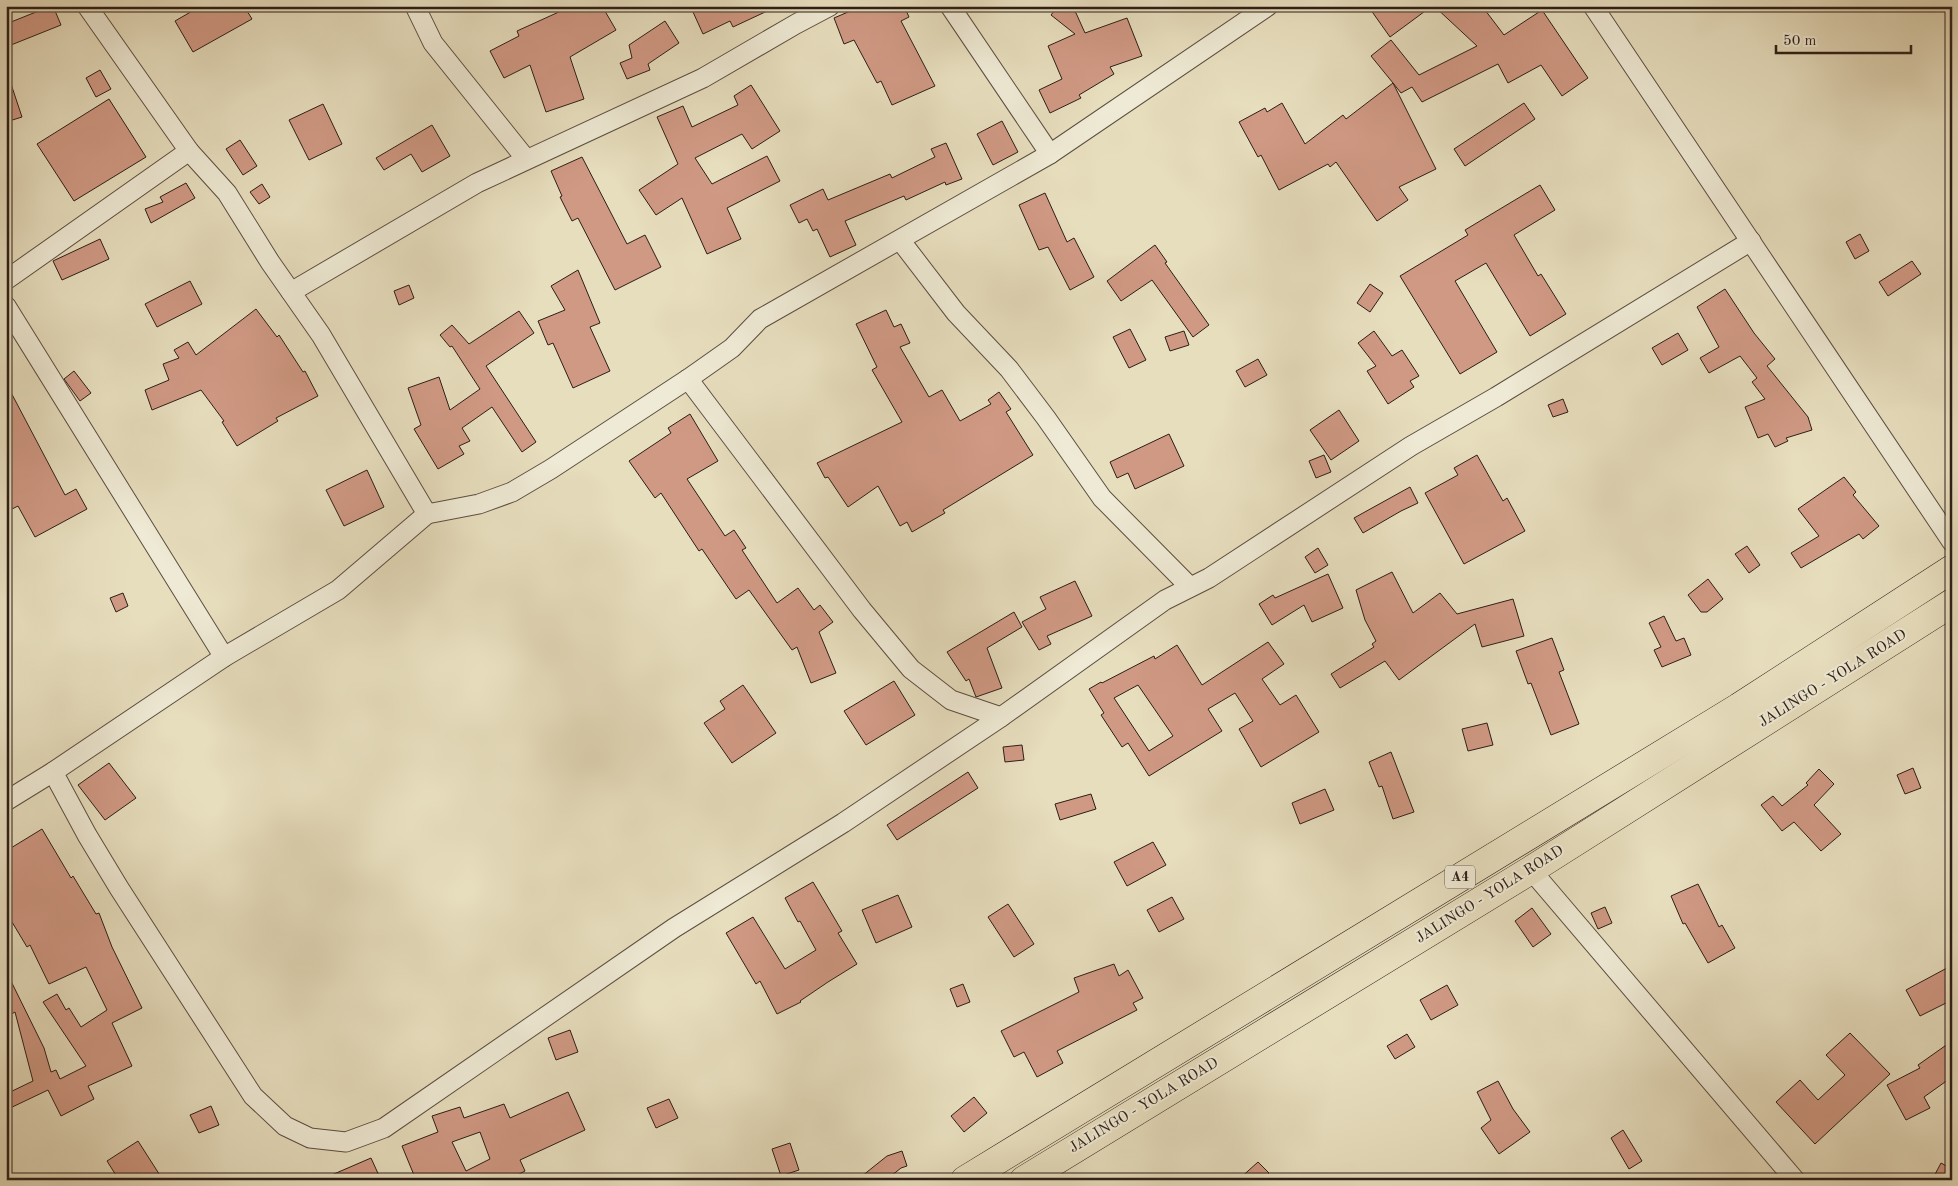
<svg xmlns="http://www.w3.org/2000/svg" width="1958" height="1186" viewBox="0 0 1958 1186" font-family="'Old Standard TT',serif">
	<rect width="100%" height="100%" fill="#e7debe"/>
	<filter id="stains"><feTurbulence type="fractalNoise" baseFrequency=".004" numOctaves="4"/><feColorMatrix values="0 0 0 0 .2 0 0 0 0 .09 0 0 0 0 .02 0 0 0 .5 -.17"/></filter>
	<radialGradient id="worn" r=".72"><stop offset=".6" stop-color="#630" stop-opacity="0"/><stop offset="1" stop-color="#630" stop-opacity=".3"/></radialGradient>
	<g fill="#d09984" stroke="#2d1e17" fill-rule="evenodd">
		<path d="M51,6H53L61,25L6,47V24Z"/>
		<path d="M201,6H244L252,19L193,52L175,21Z"/>
		<path d="M572,6H602L616,30L570,57L584,99L546,112L530,65L504,78L490,51L519,36L517,31Z"/>
		<path d="M705,6H778L733,27L730,21L703,34L693,12Z"/>
		<path d="M862,6H904L909,17L901,21L935,86L892,105L881,81L877,83L854,40L844,44L834,18Z"/>
		<path d="M1058,6H1068L1076,13L1085,33L1127,18L1142,56L1110,67L1114,74L1079,95L1081,98L1050,113L1039,90L1062,79L1048,46L1075,34L1051,15Z"/>
		<path d="M1368,6H1432L1390,37Z"/>
		<path d="M1434,6H1482L1504,35L1542,10L1588,78L1562,96L1541,65L1508,83L1498,64L1422,102L1412,87L1401,93L1393,83L1436,169L1399,187L1408,200L1377,221L1336,162L1330,167L1328,164L1279,190L1261,155L1258,157L1239,122L1265,108L1267,112L1282,103L1305,144L1343,115L1346,119L1393,83L1371,56L1391,40L1419,75L1477,46Z"/>
		<path d="M665,21L679,43L648,64L650,70L627,79L620,63L632,58L629,45Z"/>
		<path d="M100,70L111,89L96,97L86,78Z"/>
		<path d="M6,78H9L22,117L6,122Z"/>
		<path d="M751,85L780,131L752,149L742,134L695,158L712,184L767,156L780,181L727,208L741,239L707,254L682,198L656,215L639,190L678,164L657,117L683,106L692,127L738,105L734,96Z"/>
		<path d="M109,99L146,157L74,201L37,144Z"/>
		<path d="M1524,103L1535,119L1465,166L1454,149Z"/>
		<path d="M323,104L342,144L309,160L289,120Z"/>
		<path d="M1002,121L1018,152L993,165L977,134Z"/>
		<path d="M432,125L450,156L422,172L411,154L384,170L376,158Z"/>
		<path d="M240,140L257,166L243,175L226,149Z"/>
		<path d="M946,143L962,179L946,185L945,182L906,200L904,196L845,221L856,245L830,257L817,229L813,231L807,219L799,223L790,205L823,189L828,200L890,174L892,178L935,157L931,149Z"/>
		<path d="M582,157L627,244L645,235L661,267L615,290L578,218L572,221L560,197L562,196L551,171Z"/>
		<path d="M186,183L195,198L151,223L145,209L163,202L160,197Z"/>
		<path d="M262,184L270,197L259,204L250,192Z"/>
		<path d="M1540,185L1555,210L1514,235L1538,276L1541,274L1566,314L1530,336L1486,263L1455,281L1497,352L1460,374L1400,276L1468,235L1465,230Z"/>
		<path d="M1045,193L1067,242L1074,238L1094,277L1070,290L1048,247L1039,250L1019,205Z"/>
		<path d="M1860,234L1869,251L1855,259L1846,242Z"/>
		<path d="M100,239L109,259L62,280L53,261Z"/>
		<path d="M1155,245L1167,262L1165,263L1209,325L1193,337L1152,280L1121,301L1107,281Z"/>
		<path d="M1912,261L1921,274L1888,296L1879,282Z"/>
		<path d="M578,270L600,323L590,327L610,371L573,388L553,343L548,345L538,321L565,310L551,286Z"/>
		<path d="M190,281L202,304L157,327L145,304Z"/>
		<path d="M1370,284L1383,293L1370,312L1357,303Z"/>
		<path d="M409,285L414,298L399,305L394,291Z"/>
		<path d="M1725,289L1754,333L1775,359L1767,366L1808,417L1812,430L1786,438L1788,441L1775,447L1768,434L1758,438L1745,407L1765,399L1752,382L1757,378L1740,356L1709,373L1700,358L1719,347L1697,307Z"/>
		<path d="M256,309L277,337L279,335L303,372L305,371L318,396L276,418L278,421L237,446L222,422L224,421L201,390L152,410L145,390L169,380L163,364L179,358L174,350L188,342L196,355Z"/>
		<path d="M886,310L894,327L901,324L910,343L900,347L929,397L942,390L960,421L991,404L988,400L999,392L1011,409L1006,412L1033,455L943,510L945,513L912,532L907,522L900,526L878,486L848,507L828,477L825,478L817,463L902,422L872,370L877,367L856,324Z"/>
		<path d="M519,311L534,333L486,366L536,442L522,452L492,407L462,428L470,441L459,446L464,454L438,469L414,429L421,425L408,388L439,377L450,410L480,389L452,346L450,347L440,335L452,325L469,344Z"/>
		<path d="M1130,329L1146,360L1129,368L1113,337Z"/>
		<path d="M1184,331L1189,345L1170,351L1165,337Z"/>
		<path d="M1374,331L1392,356L1402,350L1419,376L1410,381L1414,387L1388,404L1367,371L1376,366L1358,343Z"/>
		<path d="M1678,333L1688,350L1662,365L1652,348Z"/>
		<path d="M1258,359L1267,375L1245,387L1236,371Z"/>
		<path d="M74,371L91,393L80,401L64,379Z"/>
		<path d="M6,383L65,495L76,489L87,509L35,537L18,506L6,512Z"/>
		<path d="M1563,399L1568,412L1553,417L1548,405Z"/>
		<path d="M1339,410L1359,441L1331,460L1310,430Z"/>
		<path d="M690,414L718,461L687,479L725,536L734,530L746,548L742,550L777,603L798,588L814,610L820,605L833,622L819,632L836,673L811,683L797,647L792,650L749,590L736,599L702,549L699,551L661,493L655,498L629,461L671,433L668,428Z"/>
		<path d="M1169,434L1184,466L1135,489L1128,473L1117,478L1110,462Z"/>
		<path d="M1324,455L1331,472L1316,478L1309,461Z"/>
		<path d="M1477,455L1503,501L1507,498L1525,531L1464,564L1425,493L1458,475L1454,468Z"/>
		<path d="M367,470L384,507L344,526L326,490Z"/>
		<path d="M1844,477L1856,492L1853,495L1879,526L1863,539L1859,534L1801,568L1791,553L1819,536L1798,509Z"/>
		<path d="M1410,487L1418,503L1401,511L1363,533L1354,518Z"/>
		<path d="M1747,546L1760,565L1749,573L1735,554Z"/>
		<path d="M1318,548L1328,565L1315,573L1305,557Z"/>
		<path d="M1392,572L1413,613L1440,593L1457,614L1513,599L1524,636L1482,647L1475,624L1399,680L1385,661L1340,688L1331,674L1374,647L1372,644L1376,641L1365,620L1356,590Z"/>
		<path d="M1328,574L1343,608L1312,622L1304,605L1272,625L1259,604L1273,595L1275,598Z"/>
		<path d="M1708,579L1723,599L1707,612H1701L1688,595Z"/>
		<path d="M1075,581L1092,616L1047,636L1051,644L1039,650L1022,622L1046,609L1040,597Z"/>
		<path d="M123,593L128,606L116,612L110,598Z"/>
		<path d="M1014,612L1022,627L987,648L1002,688L976,697L969,679L966,681L947,652Z"/>
		<path d="M1664,616L1676,641L1684,638L1691,655L1662,667L1654,650L1661,647L1649,623Z"/>
		<path d="M1552,638L1564,670L1559,672L1579,724L1551,735L1531,683L1528,684L1516,651Z"/>
		<path d="M1268,642L1284,664L1262,679L1280,705L1296,695L1319,732L1261,767L1239,729L1253,721L1235,693L1208,709L1222,731L1149,776L1128,743L1122,747L1101,715L1104,713L1089,689L1101,682L1102,683L1154,656L1155,659L1177,645L1202,685ZM1138,685L1173,736L1149,751L1114,698Z"/>
		<path d="M894,681L915,715L866,745L844,711Z"/>
		<path d="M743,685L776,733L732,763L704,723L725,709L720,701Z"/>
		<path d="M1487,723L1493,745L1468,751L1462,729Z"/>
		<path d="M1022,745L1024,760L1005,762L1003,747Z"/>
		<path d="M1391,752L1414,812L1393,819L1382,786L1379,787L1369,762Z"/>
		<path d="M109,763L136,798L105,820L78,785Z"/>
		<path d="M1913,768L1921,788L1905,794L1897,775Z"/>
		<path d="M1819,769L1834,784L1814,805L1841,834L1821,851L1794,822L1782,831L1761,805L1773,796L1782,806L1808,785L1806,783Z"/>
		<path d="M968,772L978,788L897,840L887,825Z"/>
		<path d="M1325,789L1334,810L1300,824L1292,803Z"/>
		<path d="M1091,794L1096,809L1060,820L1055,804Z"/>
		<path d="M42,829L71,878L73,876L96,914L99,913L112,947L142,1008L112,1023L132,1066L88,1086L94,1099L61,1116L48,1090L6,1110V1094L33,1081L15,1012L6,1017V971L44,1048L51,1072L56,1070L60,1079L86,1066L43,1002L57,994L66,1010L69,1008L81,1027L107,1010L86,967L49,984L30,945L27,947L6,912V851Z"/>
		<path d="M1153,842L1166,865L1127,886L1114,862Z"/>
		<path d="M813,882L842,931L838,933L857,964L828,982L800,1001L801,1002L777,1014L760,981L756,984L726,933L753,917L785,969L816,950L800,921L798,922L785,898Z"/>
		<path d="M1698,884L1719,927L1722,925L1735,948L1708,963L1685,923L1683,924L1671,896Z"/>
		<path d="M898,895L912,927L876,943L862,910Z"/>
		<path d="M1172,897L1184,919L1159,932L1147,910Z"/>
		<path d="M1008,904L1034,944L1014,957L988,917Z"/>
		<path d="M1605,907L1612,923L1598,929L1591,913Z"/>
		<path d="M1532,908L1551,934L1533,947L1515,921Z"/>
		<path d="M1114,964L1119,976L1128,970L1143,998L1133,1003L1137,1010L1057,1051L1063,1063L1037,1077L1024,1052L1014,1057L1001,1031L1079,992L1074,978Z"/>
		<path d="M1947,968L1952,977V1000L1920,1016L1906,990Z"/>
		<path d="M963,984L970,1002L957,1007L950,989Z"/>
		<path d="M1447,985L1458,1005L1431,1020L1420,1000Z"/>
		<path d="M570,1030L578,1052L556,1060L548,1038Z"/>
		<path d="M1850,1033L1890,1074L1815,1144L1776,1102L1800,1080L1818,1100L1845,1075L1826,1055Z"/>
		<path d="M1407,1034L1415,1047L1395,1059L1387,1046Z"/>
		<path d="M1952,1041V1077L1924,1097L1930,1108L1906,1120L1887,1085L1920,1068L1918,1065Z"/>
		<path d="M1498,1081L1513,1109L1530,1132L1499,1154L1481,1128L1491,1120L1477,1092Z"/>
		<path d="M568,1092L585,1130L520,1160L525,1171L508,1180H416L402,1146L438,1132L432,1116L460,1107L464,1118L504,1104L510,1118ZM480,1132L490,1159L466,1171L452,1142Z"/>
		<path d="M974,1097L987,1113L964,1132L951,1116Z"/>
		<path d="M669,1099L678,1118L656,1128L647,1108Z"/>
		<path d="M211,1106L219,1125L199,1133L190,1115Z"/>
		<path d="M1623,1130L1642,1161L1629,1169L1611,1138Z"/>
		<path d="M138,1141L163,1180H119L107,1161Z"/>
		<path d="M790,1143L799,1170L781,1176L772,1149Z"/>
		<path d="M902,1151L907,1166L901,1168L886,1180H857L887,1156Z"/>
		<path d="M371,1158L381,1180H320Z"/>
		<path d="M1258,1162L1269,1173L1262,1180H1238Z"/>
		<path d="M1941,1163L1952,1169V1180H1932Z"/>
	</g>
	<g fill="none" stroke-linecap="round" stroke-linejoin="round">
		<defs>
			<g id="minor">
				<path d="M87,6L189,151L227,193L270,262L321,335L427,514"/>
				<path d="M415,6L433,43L526,159"/>
				<path d="M950,6L1050,154"/>
				<path d="M1593,6L1952,542"/>
				<path d="M900,240L956,313L1009,369L1046,418L1102,498L1190,587"/>
				<path d="M6,280L189,151"/>
				<path d="M291,292L477,183L703,78L796,24L830,6"/>
				<path d="M6,306L224,657"/>
				<path d="M688,379L862,610L911,669L951,700L1001,717"/>
				<path d="M53,772L87,835L119,888L253,1096L285,1126L310,1138L346,1142L384,1128L674,928L843,823L1001,717L1165,600L1209,578L1411,446L1496,397L1751,241"/>
				<path d="M6,801L53,772L224,657L338,590L427,514L479,504L512,492L551,469L688,379L732,348L760,319L1050,154L1268,6"/>
				<path d="M1531,870L1795,1180"/>
			</g>
			<g id="highway">
				<path d="M965,1180L1739,707L1952,569"/>
				<path d="M1024,1180L1531,870L1952,603"/>
			</g>
		</defs>
		<use href="#minor" stroke="#5c4e41" stroke-width="21"/>
		<use href="#highway" stroke="#2d1e17" stroke-width="29"/>
		<use href="#minor" stroke="#efead5" stroke-width="19"/>
		<use href="#highway" stroke="#e7debe" stroke-width="28"/>
	</g>
	<g text-anchor="middle" dominant-baseline="central" stroke-width="4" stroke-linejoin="round" paint-order="stroke">
		<rect fill="#efead5" stroke="#675b50" stroke-width="1" x="1445" y="865.5" width="30" height="23" rx="4"/>
		<g font-size="14" font-weight="bold" fill="#2d1e17">
			<text x="1460" y="877">A4</text>
		</g>
		<g font-size="15" fill="#2d1e17" stroke="#efead5">
			<text transform="translate(1833 679) rotate(-32)">JALINGO - YOLA ROAD</text>
			<text transform="translate(1490 895) rotate(-32)">JALINGO - YOLA ROAD</text>
			<text transform="translate(1144 1106) rotate(-31)">JALINGO - YOLA ROAD</text>
		</g>
	</g>
	<rect width="1958" height="1186" fill="none" stroke="#e7debe" stroke-width="25"/>
	<rect x="8" y="8" width="1943" height="1171" fill="none" stroke="#2d1e17" stroke-width="2.5"/>
	<rect x="12" y="12" width="1933" height="1161" fill="none" stroke="#2d1e17"/>
	<path d="M1776 45v8h135v-8" fill="none" stroke="#2d1e17" stroke-width="2.5"/>
	<text x="1783" y="45" font-size="15" fill="#2d1e17" stroke="#efead5" stroke-width="4" paint-order="stroke">50 m</text>
	<rect width="100%" height="100%" filter="url(#stains)"/>
	<rect width="100%" height="100%" fill="url(#worn)"/>
</svg>
